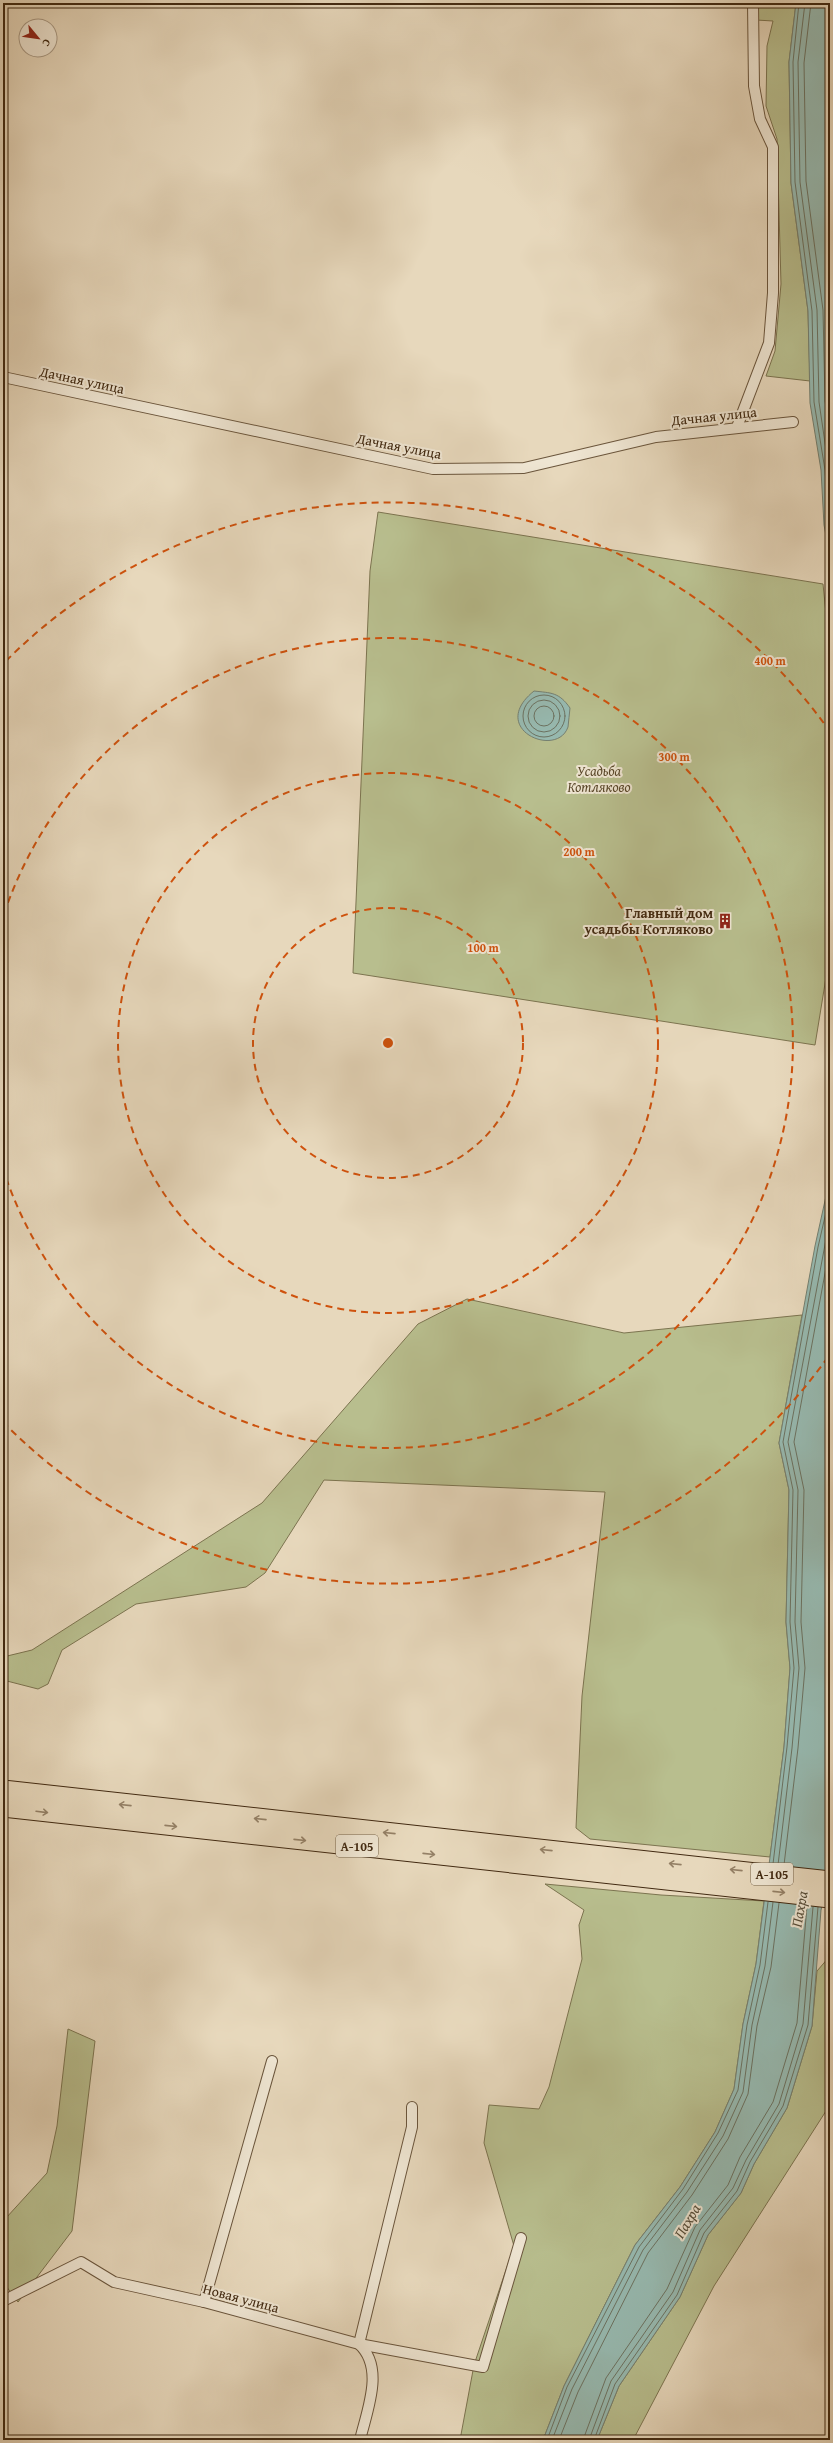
<svg xmlns="http://www.w3.org/2000/svg" width="833" height="2443" viewBox="0 0 833 2443" font-family="'Gentium Book Plus',serif">
	<rect width="100%" height="100%" fill="#e7d8bc"/>
	<filter id="stains"><feTurbulence type="fractalNoise" baseFrequency=".005" numOctaves="4"/><feColorMatrix values="0 0 0 0 .2 0 0 0 0 .09 0 0 0 0 .02 0 0 0 .5 -.17"/></filter>
	<radialGradient id="worn" r=".72"><stop offset=".6" stop-color="#630" stop-opacity="0"/><stop offset="1" stop-color="#630" stop-opacity=".3"/></radialGradient>
	<g fill="#b8be8e" stroke="#7c7450">
		<path d="M756,3H796L789,62L791,183L808,311L810,381L766,376L775,351L781,284L777,139L766,106L767,46L773,21L756,20Z"/>
		<path d="M378,512L823,584L830,653V953L815,1045L353,973L370,571Z"/>
		<path d="M467,1299L624,1333L802,1315L779,1443L789,1490L786,1622L790,1668L784,1747L770,1857L590,1839L576,1828L582,1696L605,1492L324,1480L265,1573L246,1587L136,1604L62,1650L48,1684L38,1689L3,1680V1657L32,1650L262,1503L418,1324Z"/>
		<path d="M545,1884L661,1895L764,1901L756,1964L743,2024L734,2089L715,2132L680,2187L635,2245L564,2386L543,2440H460L474,2365L514,2246L484,2143L489,2105L539,2109L549,2087L582,1959L579,1925L584,1910Z"/>
		<path d="M830,1956V2084L826,2111L714,2286L633,2440H597L619,2386L680,2297L708,2235L741,2193L754,2164L787,2108L812,2026L817,1971Z"/>
		<path d="M68,2029L95,2041L72,2231L18,2302L3,2282V2218H6L47,2173L57,2126Z"/>
	</g>
	<g fill="#97bab1" stroke="#758071">
		<path d="M796,3H830V557L824,525L821,470L810,403L808,311L791,183L789,62Z"/>
		<path d="M534,691C551,693 559,692 570,708C569,714 569,721 568,727C557,759 487,729 534,691Z"/>
		<path d="M830,1178V1877L821,1910L812,2026L787,2108L754,2164L741,2193L708,2235L680,2297L619,2386L597,2440H543L564,2386L635,2245L680,2187L715,2132L734,2089L743,2024L756,1964L770,1857L784,1747L790,1668L786,1622L789,1490L779,1443L815,1246Z"/>
	</g>
	<g fill="none" stroke-linecap="round" stroke-linejoin="round">
		<g stroke="#6c7261" stroke-width="1">
			<path d="M799,3L793,62L795,182L812,311L814,402L825,470L830,536"/>
			<path d="M805,3L798,62L800,182L817,310L819,402L830,477"/>
			<path d="M811,3L804,63L806,181L823,310L825,401L830,432"/>
			<circle cx="544" cy="716" r="21"/>
			<circle cx="544" cy="716" r="16"/>
			<circle cx="544" cy="716" r="10"/>
			<path d="M773,1864L787,1747L794,1668L790,1622L793,1490L783,1442L818,1247L830,1195"/>
			<path d="M778,1865L792,1748L799,1668L795,1622L798,1490L788,1442L830,1218"/>
			<path d="M784,1865L798,1748L805,1668L801,1622L804,1490L794,1442L830,1246"/>
			<path d="M547,2440L567,2387L639,2247L683,2189L718,2133L738,2090L747,2025L760,1965L768,1902"/>
			<path d="M552,2440L572,2389L643,2250L687,2192L723,2136L743,2092L752,2025L765,1966L773,1902"/>
			<path d="M559,2440L578,2392L648,2253L692,2195L728,2139L748,2094L757,2026L771,1967L779,1903"/>
			<path d="M583,2440L606,2378L667,2289L695,2227L728,2185L740,2157L773,2102L797,2023L807,1906"/>
			<path d="M589,2440L611,2381L673,2292L700,2230L733,2188L746,2160L779,2104L803,2024L813,1907"/>
			<path d="M594,2440L615,2384L677,2295L704,2233L737,2191L750,2162L783,2106L808,2025L818,1907"/>
		</g>
		<defs>
			<g id="street">
				<path d="M3,377L433,469L524,468L656,437L793,422"/>
				<path d="M737,427L769,343L773,293V147L760,119L754,86L753,3"/>
				<path d="M3,2301L81,2262L114,2282L204,2302L359,2344L483,2367L521,2238"/>
				<path d="M204,2302L272,2061"/>
				<path d="M360,2440C367,2410 385,2368 359,2344L412,2127V2107"/>
			</g>
			<g id="highway">
				<path d="M3,1790L830,1881"/>
				<path d="M3,1807L830,1898"/>
			</g>
		</defs>
		<use href="#street" stroke="#6a553c" stroke-width="12"/>
		<use href="#highway" stroke="#412911" stroke-width="21"/>
		<use href="#street" stroke="#efe6d3" stroke-width="10"/>
		<use href="#highway" stroke="#e7d8bc" stroke-width="19"/>
	</g>
	<defs><path id="oneway-shaft" d="M-6 0H5M1.5-3L5.5 0L1.5 3" fill="none" stroke-width="1.6" stroke-linecap="round" stroke-linejoin="round"/></defs>
	<g stroke="#948066">
		<use href="#oneway-shaft" transform="translate(125 1805) rotate(-174)"/>
		<use href="#oneway-shaft" transform="translate(42 1812) rotate(7)"/>
		<use href="#oneway-shaft" transform="translate(260 1819) rotate(-174)"/>
		<use href="#oneway-shaft" transform="translate(171 1826) rotate(6)"/>
		<use href="#oneway-shaft" transform="translate(389 1833) rotate(-174)"/>
		<use href="#oneway-shaft" transform="translate(300 1840) rotate(6)"/>
		<use href="#oneway-shaft" transform="translate(546 1850) rotate(-174)"/>
		<use href="#oneway-shaft" transform="translate(429 1854) rotate(6)"/>
		<use href="#oneway-shaft" transform="translate(675 1864) rotate(-174)"/>
		<use href="#oneway-shaft" transform="translate(736 1870) rotate(-174)"/>
		<use href="#oneway-shaft" transform="translate(779 1892) rotate(6)"/>
	</g>
	<g fill="none" stroke="#cf520d" stroke-width="2" stroke-dasharray="7 5">
		<circle cx="388" cy="1043" r="135"/>
		<circle cx="388" cy="1043" r="270"/>
		<path d="M4 914A405 405 0 1 1 4 1172"/>
		<path d="M828 1357A540 540 0 0 1 6 1425M6 661A540 540 0 0 1 828 729"/>
	</g>
	<defs>
		<symbol id="building-bare" viewBox="-9 -9 18 18"><path d="M-4-6H4V6H1V3H-1V6H-4ZM-2.5-4.3h1.7v1.8h-1.7ZM.8-4.3h1.7v1.8H.8ZM-2.5-1h1.7V.8h-1.7ZM.8-1h1.7V.8H.8Z" fill="#8f2418" stroke="#efe6d3" stroke-width="2.5" paint-order="stroke"/></symbol>
	</defs>
	<g fill-rule="evenodd">
		<use href="#building-bare" x="714" y="910" width="22" height="22"/>
	</g>
	<g text-anchor="middle" dominant-baseline="central" stroke-width="4" stroke-linejoin="round" paint-order="stroke">
		<g fill="#efe6d3" stroke="#75624b" stroke-width="1">
			<rect x="336" y="1835" width="42" height="22" rx="3"/>
			<rect x="751" y="1863" width="42" height="22" rx="3"/>
		</g>
		<g font-size="13" font-weight="bold" fill="#412911">
			<text x="357" y="1846">А-105</text>
			<text x="772" y="1874">А-105</text>
		</g>
		<g font-size="14" fill="#412911" stroke="#efe6d3">
			<text transform="translate(82 380) rotate(12)">Дачная улица</text>
			<text transform="translate(714 416) rotate(-6)">Дачная улица</text>
			<text transform="translate(399 446) rotate(11)">Дачная улица</text>
			<text transform="translate(241 2298) rotate(15)">Новая улица</text>
		</g>
		<g font-size="14" font-style="italic" fill="#59472a" stroke="#efe6d3">
			<text x="599" y="771">Усадьба<tspan x="599" dy="16">Котляково</tspan></text>
		</g>
		<g font-size="14" font-weight="bold" fill="#412911" stroke="#efe6d3" text-anchor="end">
			<text x="713" y="913">Главный дом<tspan x="713" dy="16">усадьбы Котляково</tspan></text>
		</g>
		<g font-size="15" font-style="italic" fill="#564d39" stroke="#efe6d3">
			<text transform="translate(799 1909) rotate(-80)">Пахра</text>
			<text transform="translate(687 2221) rotate(-59)">Пахра</text>
		</g>
	</g>
	<circle cx="388" cy="1043" r="6" fill="#cf520d" stroke="#efe6d3" stroke-width="2"/>
	<g font-size="12" text-anchor="middle" font-weight="bold" fill="#cf520d" stroke="#efe6d3" stroke-width="4" stroke-linejoin="round" paint-order="stroke">
		<text x="770" y="665">400 m</text>
		<text x="674" y="761">300 m</text>
		<text x="579" y="856">200 m</text>
		<text x="483" y="952">100 m</text>
	</g>
	<rect width="833" height="2443" fill="none" stroke="#e7d8bc" stroke-width="16"/>
	<rect x="4" y="4" width="825" height="2435" fill="none" stroke="#412911" stroke-width="2"/>
	<rect x="8" y="8" width="817" height="2427" fill="none" stroke="#412911"/>
	<g transform="translate(38 38) rotate(119)"><circle r="19" fill="#efe6d3" stroke="#a99a85"/>
	<path d="M0-3L7 15L0 10L-7 15Z" fill="#8f2418"/>
	<text y="-6" font-size="11" font-weight="bold" text-anchor="middle" fill="#412911">С</text>
	</g>
	<rect width="100%" height="100%" filter="url(#stains)"/>
	<rect width="100%" height="100%" fill="url(#worn)"/>
</svg>
